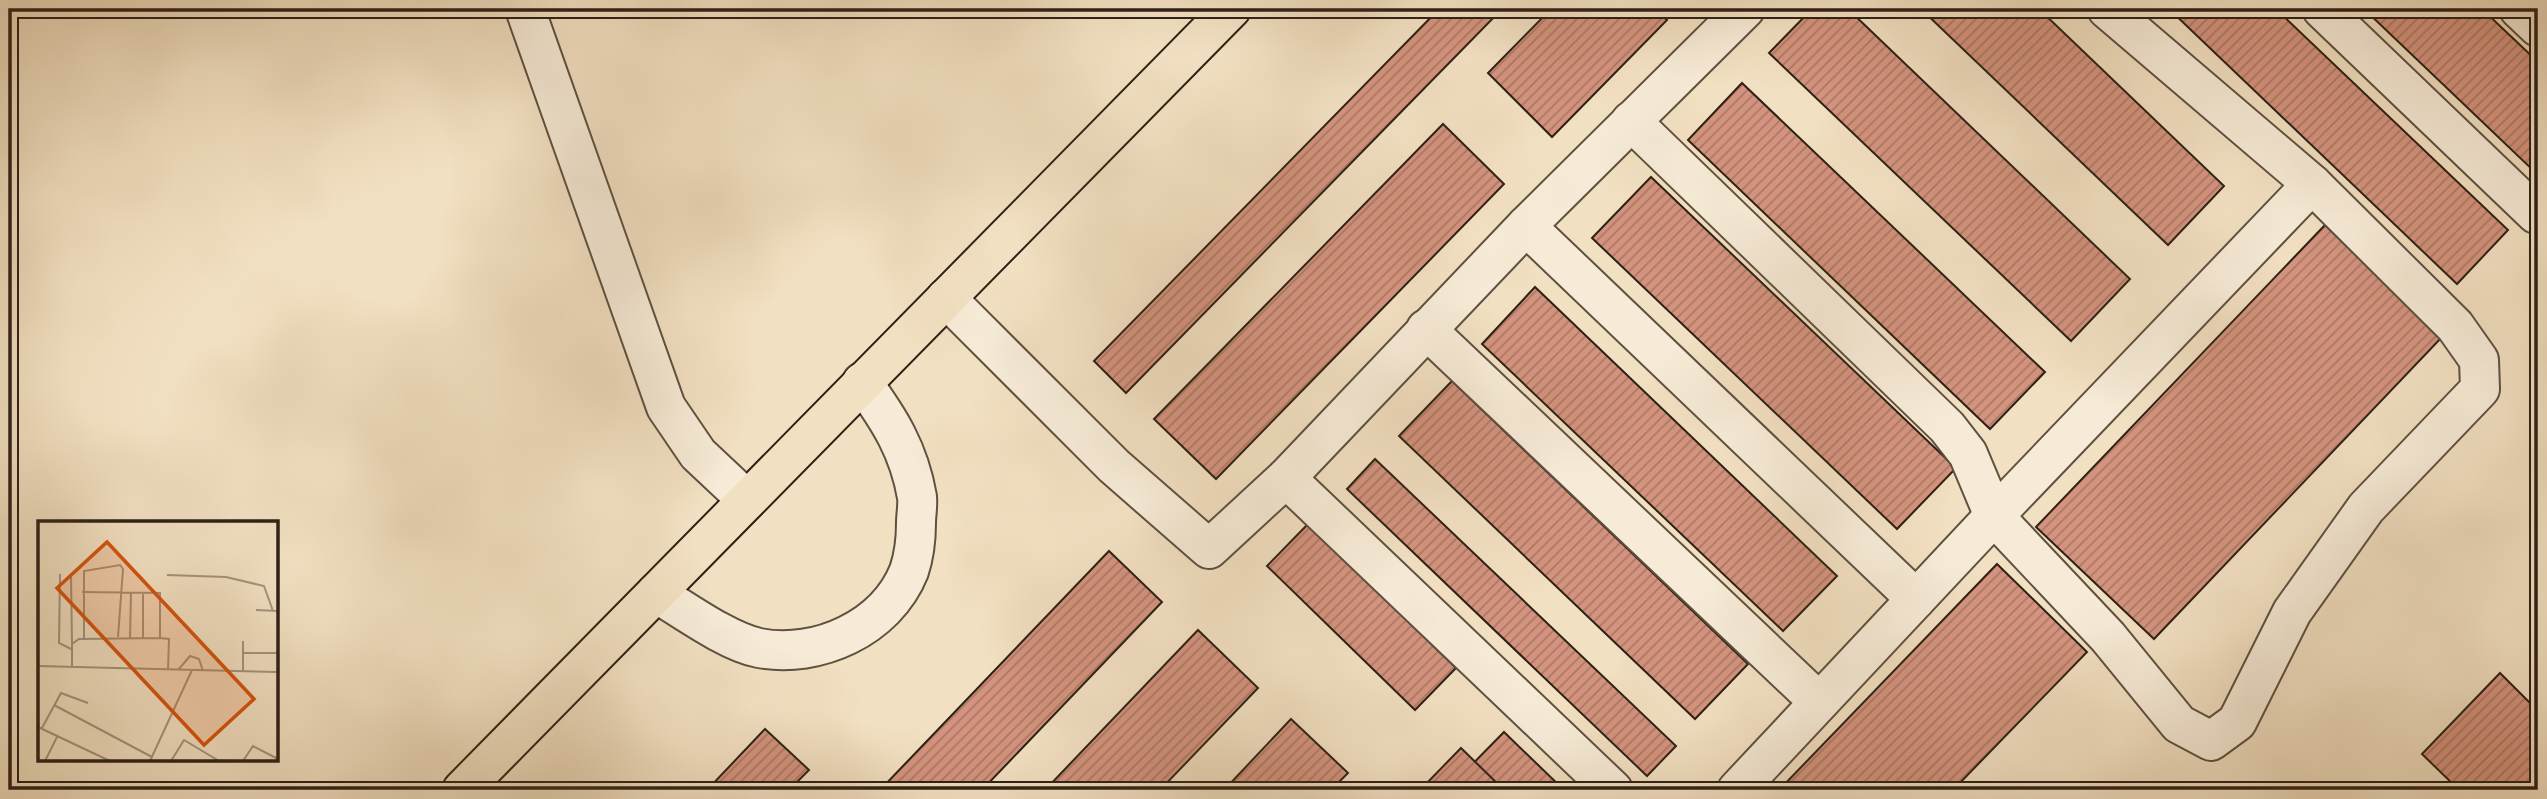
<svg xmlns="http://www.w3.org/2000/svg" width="2547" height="799" viewBox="0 0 2547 799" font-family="'EB Garamond',serif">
	<defs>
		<pattern id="building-hatch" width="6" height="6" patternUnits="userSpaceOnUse" patternTransform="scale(1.75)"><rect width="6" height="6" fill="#d4937e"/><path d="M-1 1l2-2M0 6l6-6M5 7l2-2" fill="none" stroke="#ac7866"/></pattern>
	</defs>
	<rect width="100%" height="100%" fill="#f2e0c2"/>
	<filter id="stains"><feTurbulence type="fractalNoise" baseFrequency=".00286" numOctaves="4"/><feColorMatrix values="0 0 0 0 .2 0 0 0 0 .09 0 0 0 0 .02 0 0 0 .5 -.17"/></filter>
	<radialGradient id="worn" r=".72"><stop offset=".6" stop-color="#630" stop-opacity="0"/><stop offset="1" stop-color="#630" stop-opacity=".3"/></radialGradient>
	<g fill="url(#building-hatch)" stroke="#2d2115" stroke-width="2">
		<path d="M1439,9H1502L1126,393L1094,361Z"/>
		<path d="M1551,9H1655L1667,20L1552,137L1488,73Z"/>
		<path d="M1812,9H1848L2130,279L2071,341L1769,53Z"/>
		<path d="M1921,9H2039L2224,186L2168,245Z"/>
		<path d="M2169,9H2276L2508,230L2457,284Z"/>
		<path d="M2364,9H2482L2538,62V175Z"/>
		<path d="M1742,83L2045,372L1990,429L1688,140Z"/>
		<path d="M1443,124L1504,184L1216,479L1154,419Z"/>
		<path d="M1651,177L1956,468L1897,529L1592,238Z"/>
		<path d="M2325,225L2442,337L2154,639L2036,527Z"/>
		<path d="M1535,287L1837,576L1783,631L1482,344Z"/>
		<path d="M1452,381L1748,664L1695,719L1399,436Z"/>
		<path d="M1375,459L1676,746L1647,776L1347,489Z"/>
		<path d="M1308,524L1456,668L1415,710L1267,566Z"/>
		<path d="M1109,551L1162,602L982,790H880Z"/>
		<path d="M1997,564L2087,652L1953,790H1779Z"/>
		<path d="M1198,630L1258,688L1160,790H1045Z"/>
		<path d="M2500,673L2538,711V790H2459L2422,754Z"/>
		<path d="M1291,719L1348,773L1331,790H1224Z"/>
		<path d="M765,729L809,770L789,790H707Z"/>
		<path d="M1504,732L1564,790H1447Z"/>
		<path d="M1461,748L1504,790H1420Z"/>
	</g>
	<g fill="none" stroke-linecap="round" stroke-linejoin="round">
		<defs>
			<g id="minor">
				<path d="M525,9L666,407L698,454L747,500"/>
				<path d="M2322,9L2536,214"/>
				<path d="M2519,9L2538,27"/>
				<path d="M1631,121L1947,427L1968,454L1994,516L2108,637L2179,724L2211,741L2237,722L2292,612L2366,508L2480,389L2479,360L2455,326L2312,184L2107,9"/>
				<path d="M1526,226L1916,599"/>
				<path d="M946,298L1114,466L1209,549L1286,478L1613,790"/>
				<path d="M1426,329L1819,702"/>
				<path d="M1286,478L1526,226L1745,9"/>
				<path d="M656,593C684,610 728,642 759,648C818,659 886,628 909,571C914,556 916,538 916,523C916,515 918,505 917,497C909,450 889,419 862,382"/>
				<path d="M1737,790L1994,516L2312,184"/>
			</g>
			<path id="major" d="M462,790L1231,9"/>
		</defs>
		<use href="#minor" stroke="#5e5140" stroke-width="42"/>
		<use href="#major" stroke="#2d2115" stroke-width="42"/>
		<use href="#minor" stroke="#f7ebd7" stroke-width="38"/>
		<use href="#major" stroke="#f2e0c2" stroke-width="38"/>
	</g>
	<g transform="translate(38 521)">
		<rect width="240" height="240" fill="#f2e0c2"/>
		<path fill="none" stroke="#a3947d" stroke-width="2" d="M22,53L21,122L35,129M129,54L188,56L226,65L235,90M33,55L34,123M44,71L122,72V117L131,118L130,149M218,89L240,90M46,117V50L82,44L85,48L80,116M92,117L93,71M105,117V71M205,132H240M0,145L240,151M34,146V123L41,118L122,117M140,149L152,135L161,138L165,150M205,151V120M16,184L114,236M0,206L72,240M4,207L23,172L50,182M7,240L20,214M112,240L154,149M133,240L146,219L181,240M205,240L215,225L240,238"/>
		<path fill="#d5530d" fill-opacity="0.15" stroke="#d5530d" stroke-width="3.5" d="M69,21L216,178L166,224L19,67Z"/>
		<rect width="240" height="240" fill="none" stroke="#2d2115" stroke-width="3.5"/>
	</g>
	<rect width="2547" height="799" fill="none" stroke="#f2e0c2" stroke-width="35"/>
	<rect x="10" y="10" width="2526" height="778" fill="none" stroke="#2d2115" stroke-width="3.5"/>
	<rect x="18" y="18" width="2512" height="764" fill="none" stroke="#2d2115" stroke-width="2"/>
	<rect width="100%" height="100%" filter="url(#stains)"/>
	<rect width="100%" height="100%" fill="url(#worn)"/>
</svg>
